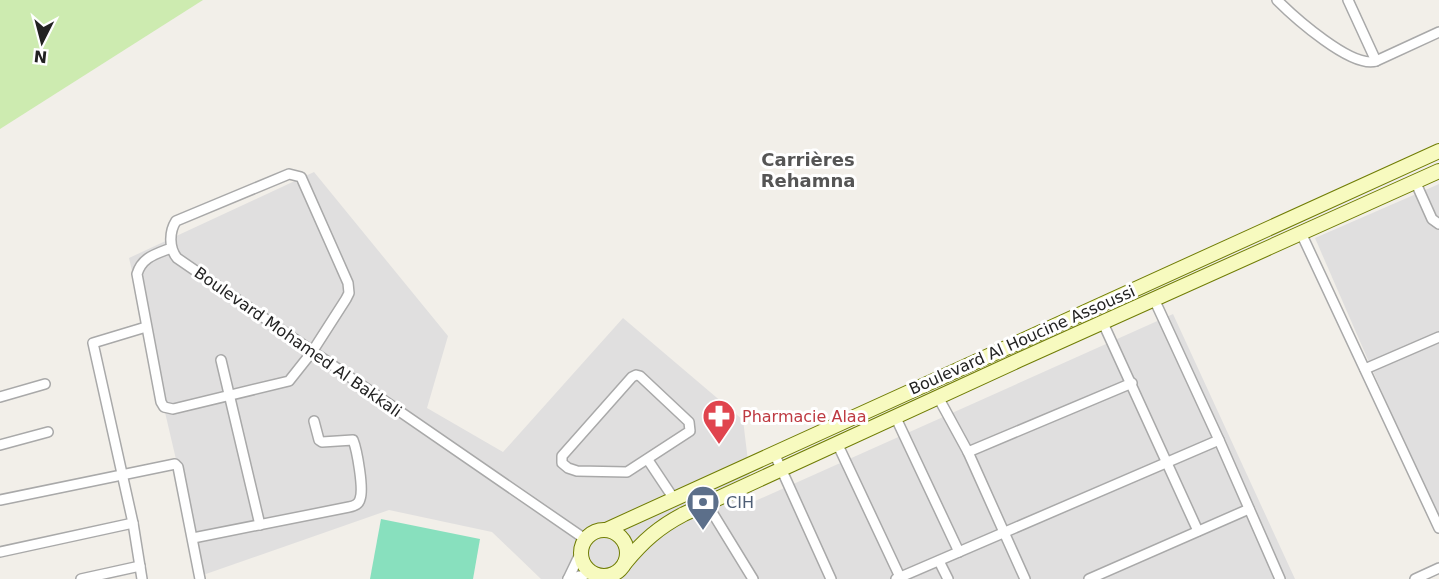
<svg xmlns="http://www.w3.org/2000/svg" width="1439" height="579" viewBox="0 0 1439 579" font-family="'DejaVu Sans',sans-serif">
	<rect width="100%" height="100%" fill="#f2efe9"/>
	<g fill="#e0dfdf">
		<path d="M314,172L448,336L427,408L503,452L623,318L743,420L753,502L1173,314L1295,579H541L492,532L389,510L203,575L129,258Z"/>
		<path d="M1439,184V523L1315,238Z"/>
	</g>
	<path fill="#cdebb0" d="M0,0H203L0,129Z"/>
	<path fill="#88e0be" d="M381,519L480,539L473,579H370Z"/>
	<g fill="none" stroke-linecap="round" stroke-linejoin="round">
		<defs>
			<g id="street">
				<path d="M1277,0C1294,17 1352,69 1376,61L1439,32"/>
				<path d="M1348,0L1376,61"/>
				<path d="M1415,181L1432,219L1439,224"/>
				<path d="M1301,233L1439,528"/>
				<path d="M171,248C156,254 142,257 137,274L161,402L164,407L173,409L289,381L312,352L346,299L349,293L348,283L301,177L289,174L176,221C169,232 169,248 177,258L585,539"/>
				<path d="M1154,299L1219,440L1280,579"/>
				<path d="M1103,323L1198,531"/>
				<path d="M221,360L260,525"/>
				<path d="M1365,369L1439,337"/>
				<path d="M636,375L640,376L689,422L690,431L627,472L577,471L568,468L562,463V456L632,377Z"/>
				<path d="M0,397L45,384"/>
				<path d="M938,397L968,452L1025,579"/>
				<path d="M895,416L959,552"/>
				<path d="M837,443L900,577"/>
				<path d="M0,445L48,432"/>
				<path d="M968,452L1132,383"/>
				<path d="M774,453L831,579"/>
				<path d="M648,460L674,499"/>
				<path d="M0,500L175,464L178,467L200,579"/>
				<path d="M707,504L753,579"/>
				<path d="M193,538L349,507C355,506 359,504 360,499C364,489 357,450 353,440L322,442L319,440L314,421"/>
				<path d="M0,552L133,523"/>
				<path d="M939,561L948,579"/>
				<path d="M81,579L140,566"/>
				<path d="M142,579L133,523L93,343L146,327"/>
				<path d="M568,579L580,554"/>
				<path d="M568,579L591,573"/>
				<path d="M896,579L1219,440"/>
				<path d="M1089,579L1249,509"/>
				<path d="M1415,579L1439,568"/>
			</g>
			<g id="secondary">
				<circle cx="604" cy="553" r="23"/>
				<path d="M606,530L1439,151"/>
				<path d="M625,563C643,541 659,527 684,514L1019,360L1439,171"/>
			</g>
		</defs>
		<use href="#street" stroke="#a9a9a9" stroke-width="12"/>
		<use href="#secondary" stroke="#707d05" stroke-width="16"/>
		<use href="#street" stroke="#fff" stroke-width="9"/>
		<use href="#secondary" stroke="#f7fabf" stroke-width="14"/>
	</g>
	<defs>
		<symbol id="pharmacy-pin" viewBox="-11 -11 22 30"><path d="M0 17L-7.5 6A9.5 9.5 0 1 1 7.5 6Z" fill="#e0444e" stroke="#fff"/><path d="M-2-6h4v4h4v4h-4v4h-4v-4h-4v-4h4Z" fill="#fff"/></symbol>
		<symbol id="bank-pin" viewBox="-11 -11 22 30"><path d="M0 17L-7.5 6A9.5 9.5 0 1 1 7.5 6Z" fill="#5c6f8a" stroke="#fff"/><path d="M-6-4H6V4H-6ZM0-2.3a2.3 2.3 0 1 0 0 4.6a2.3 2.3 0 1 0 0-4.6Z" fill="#fff"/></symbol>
	</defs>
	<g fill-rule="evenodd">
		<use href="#pharmacy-pin" x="700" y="397" width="38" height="52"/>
		<use href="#bank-pin" x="684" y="483" width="38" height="52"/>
	</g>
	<g text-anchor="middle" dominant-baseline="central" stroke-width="6" stroke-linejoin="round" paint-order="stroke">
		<g font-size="16" fill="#222" stroke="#fff">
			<text transform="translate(1022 340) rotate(-24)">Boulevard Al Houcine Assoussi</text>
			<text transform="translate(298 342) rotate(35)">Boulevard Mohamed Al Bakkali</text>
		</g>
		<g font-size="16" fill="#be3a42" stroke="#fff" text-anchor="start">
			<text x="742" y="416">Pharmacie Alaa</text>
		</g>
		<g font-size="16" fill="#4e5e75" stroke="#fff" text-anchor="start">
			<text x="726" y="502">CIH</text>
		</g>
		<g font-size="18" font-weight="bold" fill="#555" stroke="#fff">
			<text x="808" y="159">Carrières<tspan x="808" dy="21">Rehamna</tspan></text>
		</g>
	</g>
	<g transform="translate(42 42) rotate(186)" stroke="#ffffff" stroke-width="4.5" paint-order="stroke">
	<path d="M0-4.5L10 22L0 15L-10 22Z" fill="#222222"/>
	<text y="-9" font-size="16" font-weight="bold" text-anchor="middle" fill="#222222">N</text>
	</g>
</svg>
